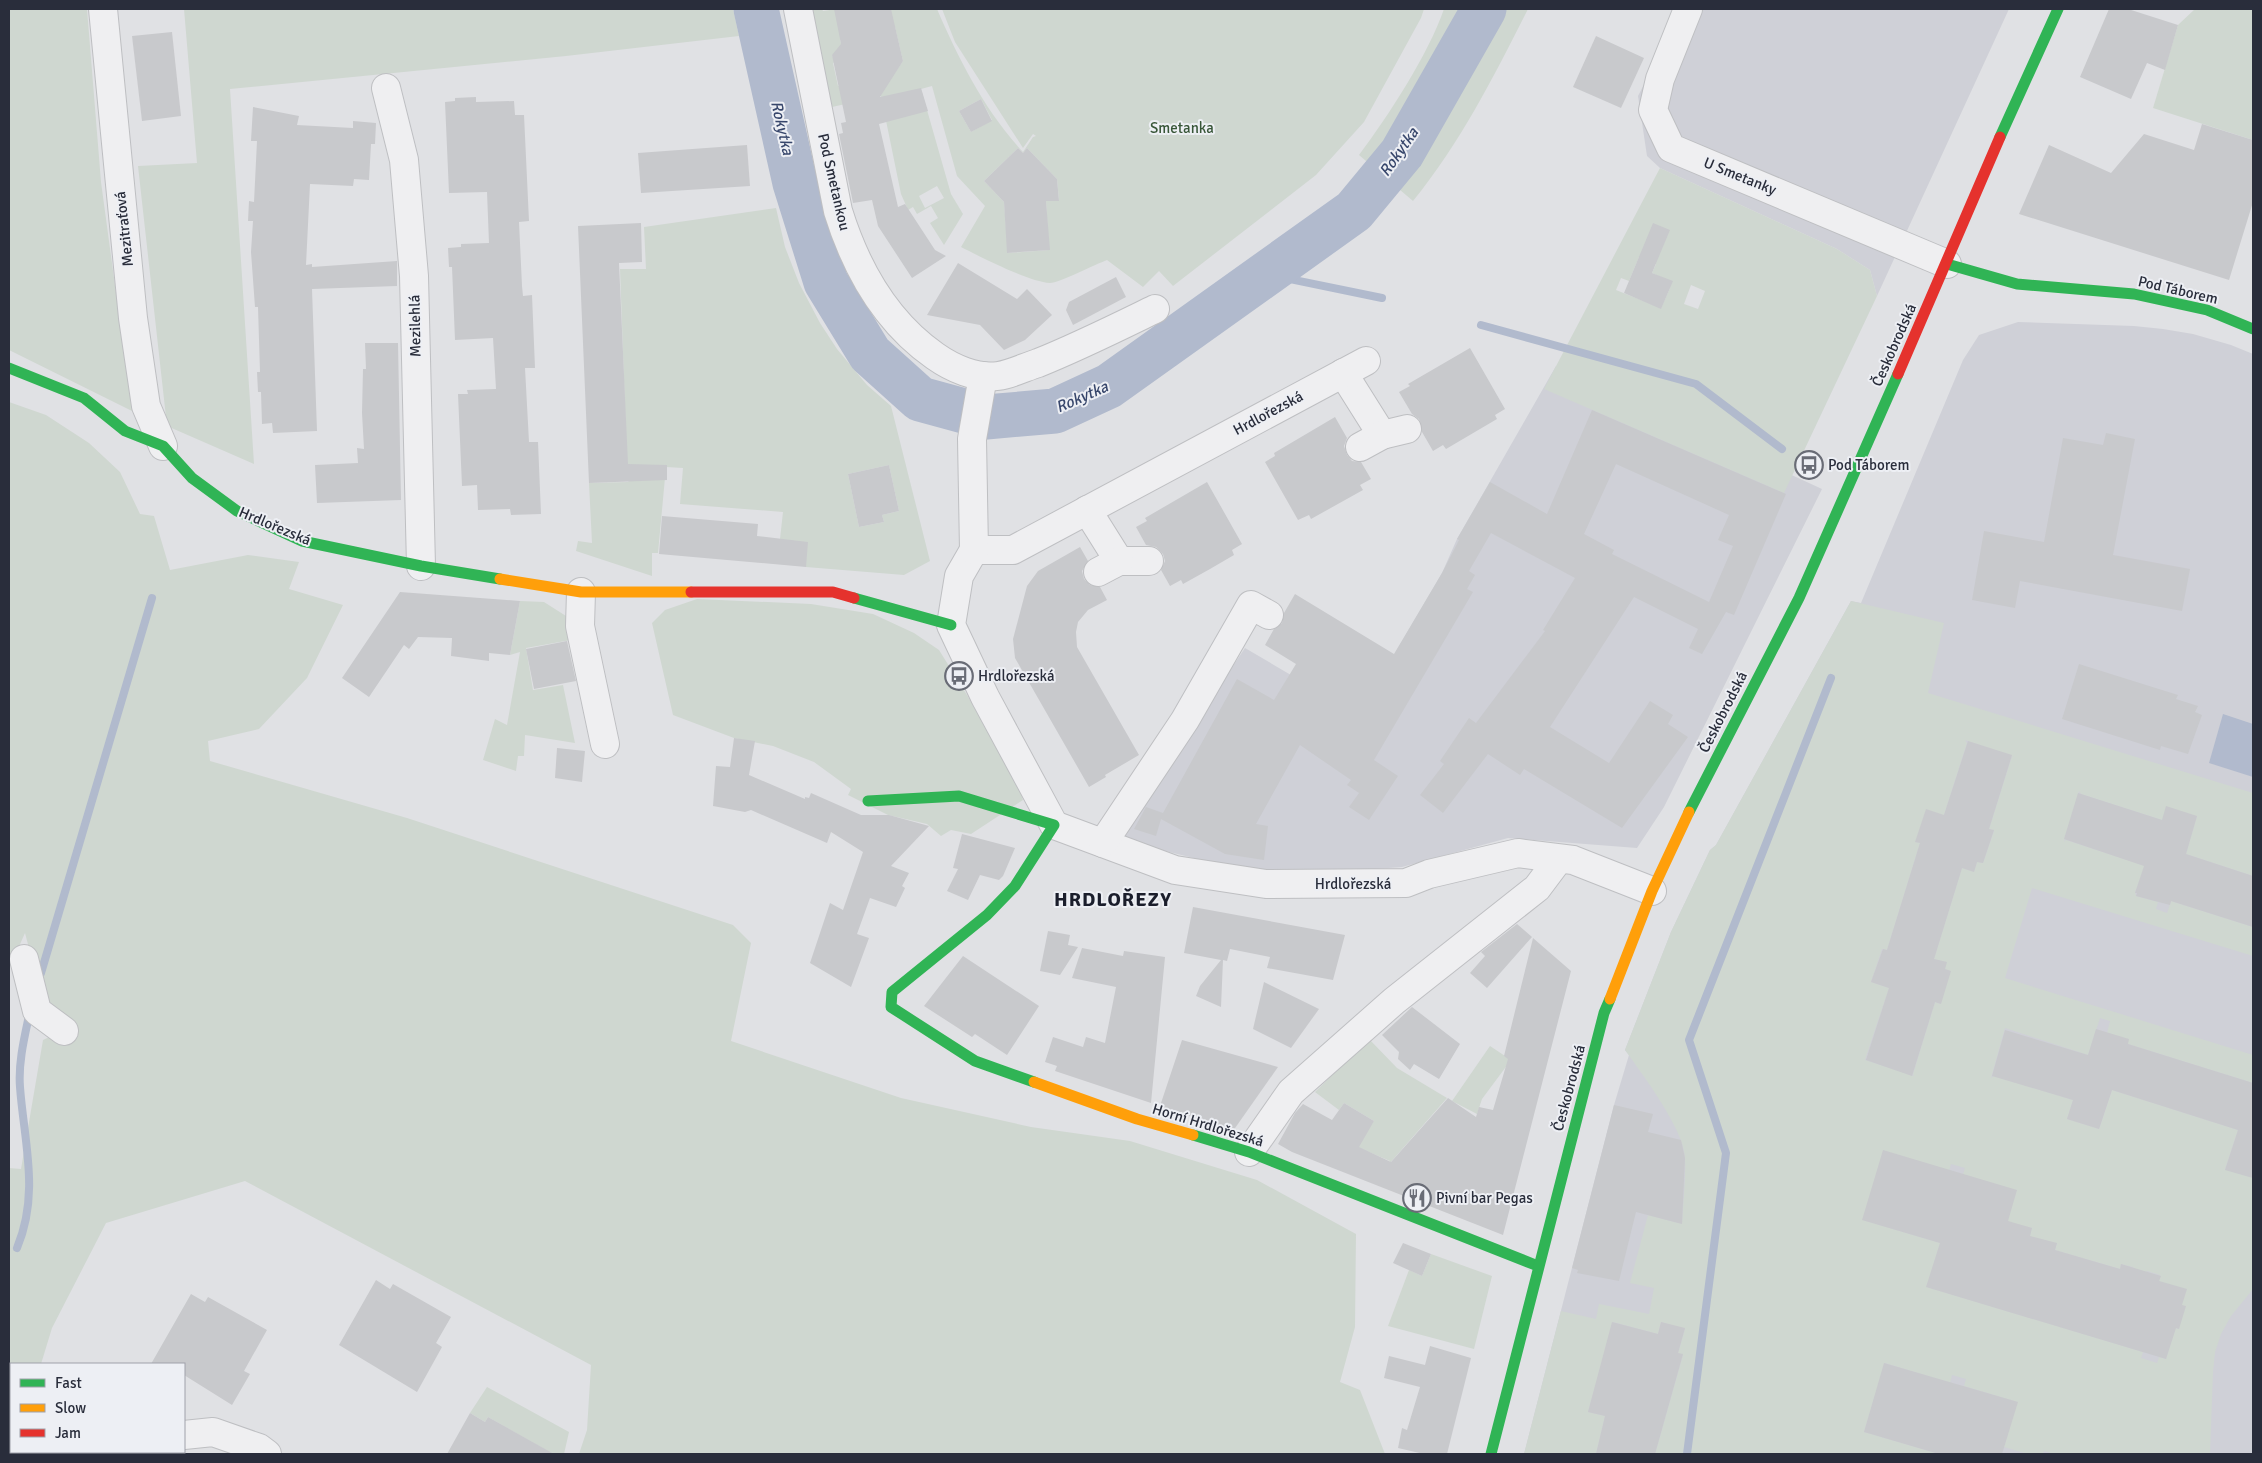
<svg xmlns="http://www.w3.org/2000/svg" width="2262" height="1463" viewBox="0 0 2262 1463" font-family="Signika,sans-serif">
	<rect width="100%" height="100%" fill="#e0e1e4"/>
	<g fill="#cfd0d7">
		<path d="M1683,9H2009L1877,296L1870,270L1837,249L1660,168L1647,156L1638,96Z"/>
		<path d="M2018,322L2134,326L2163,329L2193,334L2231,345L2253,354V1454H1524L1614,1105L1629,1055L1625,1050L1671,932L1710,850L1716,845L1851,601L1861,603L1963,360L1979,335Z"/>
		<path d="M1556,366L1822,489L1664,807L1637,848L1508,838L1402,867L1270,877L1117,839L1245,648L1359,715L1442,573L1457,539Z"/>
	</g>
	<g fill="#cfd7d0" fill-rule="evenodd">
		<path d="M9,9H87L101,182L132,411L9,350Z"/>
		<path d="M184,9H733L739,36L566,56L230,89L254,464L167,426L138,166L197,163Z"/>
		<path d="M811,9H822L823,11L836,9L837,12L850,9H937C959,60 985,111 1023,152L1033,137L1036,136L1033,134L1023,148L955,42L942,9H1424L1421,18L1364,122L1316,175L1173,286L1159,271L1143,287L1107,260C1096,264 1059,283 1050,283C1029,282 981,257 961,247L985,206L957,176L932,86L921,89L951,194L963,214L944,245L930,223L938,218L931,206L917,214L913,207L908,210L901,194L881,96L832,107ZM895,27L903,61L894,74L838,86L833,63L835,62L832,55L843,53L840,39ZM981,99L992,120L971,132L959,111ZM1018,148L1023,153L1027,148L1057,179L1059,200L1046,201L1049,250L1008,253L1004,202L984,181ZM937,186L944,198L925,208L919,196Z"/>
		<path d="M1444,9H1528C1494,76 1461,142 1413,201L1359,155C1389,115 1428,55 1444,9Z"/>
		<path d="M2195,9H2253V140L2153,108L2178,25Z"/>
		<path d="M1660,168L1837,249L1870,270L1877,296L1784,493L1544,389ZM1639,257L1656,264L1652,273L1663,278L1670,288L1661,308L1616,290L1621,278L1629,281ZM1691,285L1705,291L1698,309L1684,304Z"/>
		<path d="M776,208L785,247L799,283L820,323L837,349L867,385L891,406L930,561L904,575L806,567L780,539L783,512L680,504L683,468L666,467L658,553H652V576L576,551L578,541L592,543L589,483L628,482L632,477L631,464H627L620,269H646L644,227ZM889,465L899,511L882,515L884,522L859,527L848,474Z"/>
		<path d="M9,402L46,415L89,443L120,472L140,514L154,516L170,570L248,555L299,562L289,589L343,605L307,678L259,729L208,741L210,761L407,818L733,925L751,943L731,1041L901,1098L1031,1127L1130,1141L1257,1180L1356,1234L1355,1327L1340,1382L1360,1390L1385,1454H579L587,1430L591,1365L245,1181L106,1223L52,1328L41,1364H11L13,1452L9,1454V1168L21,1169L43,1040L77,1024L49,1002L35,971L25,933L9,969Z"/>
		<path d="M697,599L811,604L873,614L914,633L939,650L967,695L1018,785L1023,800L971,834L951,830L941,836L927,824L888,815L848,795L851,789L814,762L773,746L734,738L673,715L652,623L665,610Z"/>
		<path d="M520,601L544,602L566,616L571,640L526,648L533,690L563,685L575,743L525,735L524,756H518L516,771L483,760L495,719L507,725L520,652L510,655Z"/>
		<path d="M1851,601L1944,623L1928,693L2253,793V876L2186,854L2197,816L2162,820L2081,794L2079,791L2064,842L2066,840L2146,866L2135,892L2136,896L2158,902L2156,909L2167,913L2171,901L2253,927V956L2032,888L2005,978L2253,1055V1083L2128,1044L2107,1033L2110,1021L2100,1018L2088,1055L2005,1028L1991,1078L1994,1076L2073,1100L2067,1119L2099,1129L2112,1090L2238,1130L2225,1169L2253,1178V1289L2231,1316L2221,1334L2215,1352L2213,1372L2210,1454H2055L2044,1451L2043,1454H2028L2004,1447L2017,1402L1964,1386L1966,1379L1952,1375L1950,1383L1885,1363L1864,1432L1939,1454H1655L1683,1355L1678,1353L1685,1329L1661,1322L1658,1334L1613,1322L1588,1412L1605,1416L1596,1454H1524L1561,1311L1596,1319L1599,1304L1649,1314L1654,1288L1630,1283L1648,1215L1682,1224C1683,1202 1686,1180 1685,1158C1684,1129 1642,1074 1625,1050L1671,932L1710,850L1716,845ZM1965,740L2014,757L2012,756L1989,829L1994,831L1983,863L1977,862L1974,872L1962,868L1934,959L1946,962L1945,969L1950,971L1940,1004L1935,1002L1913,1074L1914,1076L1865,1060L1889,988L1871,982L1882,949L1887,950L1920,843L1915,842L1944,815L1967,743ZM1951,1164L1965,1168L1963,1174L2016,1238L2020,1225L2032,1228L2028,1242L2057,1243L2055,1250L2120,1269L2121,1264L2133,1267L2145,1278L2147,1271L2160,1275L2159,1281L2182,1305L2179,1329L2175,1328L2166,1359L2159,1357L2157,1363L2141,1358L2143,1352L1927,1287L1940,1243L1863,1220L1949,1171Z"/>
		<path d="M1369,1039L1397,1068L1447,1098L1389,1164L1390,1161L1355,1146L1374,1121L1344,1103L1339,1110L1315,1092Z"/>
		<path d="M1490,1046L1511,1060L1482,1099L1477,1114L1452,1101Z"/>
		<path d="M1431,1254L1492,1276L1474,1349L1388,1326L1409,1270L1422,1276Z"/>
		<path d="M487,1387L569,1432L564,1454H543L546,1450L488,1417L485,1422L470,1413Z"/>
	</g>
	<path fill="#b1bacd" d="M2223,714L2253,724V777L2209,763Z"/>
	<g fill="none" stroke-linecap="round" stroke-linejoin="round">
		<g stroke="#b1bacd" stroke-width="8">
			<path d="M1265,274L1382,298"/>
			<path d="M1481,325L1696,384L1782,449"/>
			<path d="M41,973L152,598"/>
			<path d="M17,1248C40,1193 24,1142 20,1087C18,1062 25,1035 30,1011"/>
			<path d="M1687,1454L1726,1153L1689,1040L1831,678"/>
		</g>
		<path stroke="#b1bacd" stroke-width="45" d="M756,9L795,183L826,282L870,354L920,399L986,417L1055,411L1109,386L1354,211L1402,153L1484,9"/>
	</g>
	<g fill="#c8c9cc" fill-rule="evenodd">
		<path d="M834,9H891L903,61L880,97L921,88L928,111L879,124L898,207L905,204L935,250L946,256L912,278L878,226L872,200L853,203L839,134L843,133L841,123L846,122L832,55L841,44Z"/>
		<path d="M2109,9H2128L2178,25L2165,70L2147,63L2131,99L2080,77Z"/>
		<path d="M172,32L181,116L142,121L132,36Z"/>
		<path d="M1596,36L1644,58L1621,108L1573,87Z"/>
		<path d="M476,97V102L514,101L515,115H524L529,221L519,222L522,286L523,296L532,295L535,368H525L529,442H538L541,514L511,515L510,509L478,510L477,485L462,486L458,394H468L467,390L496,389L493,338L455,340L452,267H449L448,248L461,247V244L489,243L487,192L449,193L445,102L455,101V98Z"/>
		<path d="M981,99L992,121L971,132L959,111Z"/>
		<path d="M253,107L299,116L297,125L353,128V121L376,123L375,144H371L369,180L354,179L353,186L310,184L306,265L312,264V267L397,261V286L312,289L317,431L273,433L272,423L262,424L261,392H258L257,372H260L258,307H255L251,252L253,221H248L249,201L254,202L257,141H251Z"/>
		<path d="M2202,124L2253,140V202L2229,280L2019,214L2049,145L2111,173L2144,134L2194,150Z"/>
		<path d="M747,145L750,186L641,193L638,153Z"/>
		<path d="M1018,148L1023,153L1027,148L1057,179L1059,201H1046L1050,250L1007,253L1004,202L984,181Z"/>
		<path d="M641,223L642,262L619,263L628,464L667,465V480L589,483L578,226Z"/>
		<path d="M1653,223L1670,230L1652,273L1673,281L1661,309L1624,293Z"/>
		<path d="M958,263L1017,299L1027,289L1052,315L1025,340L1004,350L980,325L927,315Z"/>
		<path d="M1116,277L1126,297L1073,325L1066,310L1069,302Z"/>
		<path d="M365,343H398L401,500L317,503L315,465L358,463L357,448L364,449L362,413L363,369H366Z"/>
		<path d="M1470,348L1505,409L1495,415L1497,419L1446,449L1443,445L1433,451L1422,432L1419,419L1412,414L1399,392L1410,386L1408,384Z"/>
		<path d="M1592,410L1786,494L1734,615L1726,612L1702,654L1689,648L1698,629L1634,597L1550,727L1609,763L1650,701L1673,715L1668,724L1688,737L1622,828L1524,769L1520,775L1488,754L1443,813L1420,795L1444,764L1440,761L1469,718L1476,723L1545,631L1543,630L1575,578L1491,533L1469,571L1475,575L1467,589L1473,592L1374,760L1398,776L1369,820L1349,807L1359,793L1347,785L1351,780L1300,745L1256,824L1268,826L1264,860L1225,854L1161,819L1156,836L1134,829L1146,807L1163,813L1237,679L1274,700L1296,664L1265,645L1274,629L1282,623L1284,613L1295,594L1394,654L1442,573L1459,540L1457,539L1490,482L1547,514ZM1616,464L1729,515L1718,540L1733,546L1709,602L1612,554L1614,550L1584,534Z"/>
		<path d="M1335,417L1347,438L1344,446L1347,455L1352,461L1361,462L1371,479L1360,485L1363,490L1311,519L1309,515L1298,520L1265,462L1275,456L1274,453Z"/>
		<path d="M2106,433L2135,439L2113,555L2190,569L2182,611L2020,581L2015,608L1972,600L1984,531L2044,542L2063,438L2103,445Z"/>
		<path d="M889,465L899,511L882,515L884,522L859,527L848,474Z"/>
		<path d="M1207,482L1242,544L1232,550L1234,555L1210,569L1183,584L1181,580L1170,586L1161,570L1165,561L1163,554L1156,547L1146,545L1136,527L1147,521L1145,518Z"/>
		<path d="M662,516L758,524L757,536L808,542L806,567L659,554Z"/>
		<path d="M1080,547L1088,561L1082,571L1084,579L1090,585L1100,587L1107,600L1088,610L1078,622L1076,632L1077,647L1139,755L1105,775L1106,777L1089,787L1015,658L1013,639L1027,586L1038,571Z"/>
		<path d="M400,592L520,601L510,655L489,653V661L451,656L452,638L418,637L409,649L404,645L369,697L342,678Z"/>
		<path d="M567,641L576,681L534,689L526,649Z"/>
		<path d="M2079,664L2178,695L2176,699L2198,706L2195,712L2202,715L2188,754L2161,746L2160,750L2062,719Z"/>
		<path d="M734,738L755,741L749,775L805,799V797L809,798L811,793L861,815H889L929,826L891,866L909,873L902,886L905,888L896,907L870,898L857,934L869,938L851,987L810,963L830,903L843,910L863,852L831,832L827,843L751,810L745,812L713,806L716,766L730,767Z"/>
		<path d="M1968,741L2012,755L1989,829L1994,830L1983,863L1977,862L1974,872L1962,868L1934,959L1947,962L1945,969L1951,971L1941,1004L1935,1002L1912,1076L1866,1060L1889,988L1871,982L1883,949L1887,950L1920,843L1915,842L1926,809L1944,815Z"/>
		<path d="M557,748L585,751L582,782L555,778Z"/>
		<path d="M2078,793L2162,820L2166,806L2197,816L2186,854L2253,876V927L2171,901L2170,905L2136,896L2137,893H2135L2144,866L2064,839Z"/>
		<path d="M962,834L1015,848L1003,876L999,880L980,875L968,900L947,891L958,869L953,868Z"/>
		<path d="M1193,907L1345,935L1333,980L1267,968L1270,957L1230,949L1227,961L1223,960L1221,1007L1196,996L1200,986L1221,960L1184,953Z"/>
		<path d="M1517,924L1532,937L1487,988L1470,973L1485,956L1481,952Z"/>
		<path d="M1048,931L1070,935L1068,945L1078,947L1060,975L1040,971Z"/>
		<path d="M1533,938L1571,971L1503,1235L1292,1152L1278,1144L1295,1113L1303,1104L1332,1120L1344,1103L1374,1121L1359,1147L1391,1162L1448,1098L1476,1117L1479,1107L1493,1110L1508,1059L1504,1056Z"/>
		<path d="M1082,948L1123,956L1124,951L1165,957L1151,1103L1055,1071L1057,1066L1045,1062L1053,1037L1083,1047L1086,1037L1105,1043L1116,987L1072,978Z"/>
		<path d="M963,956L1039,1006L1007,1055L975,1034L972,1037L924,1006Z"/>
		<path d="M1264,982L1319,1009L1291,1048L1253,1029Z"/>
		<path d="M1412,1007L1460,1044L1439,1079L1414,1064L1410,1070L1398,1059L1399,1052L1382,1035Z"/>
		<path d="M2096,1029L2129,1039L2128,1044L2253,1083V1178L2225,1170L2238,1130L2112,1090L2099,1129L2067,1119L2073,1100L1992,1076L2005,1030L2088,1055Z"/>
		<path d="M1182,1040L1278,1067L1233,1131L1160,1106Z"/>
		<path d="M1614,1105L1653,1114L1648,1132L1681,1140L1685,1158L1682,1224L1636,1212L1619,1281L1577,1273L1578,1270L1572,1268Z"/>
		<path d="M1883,1150L2017,1190L2008,1221L2032,1228L2030,1236L2057,1243L2055,1250L2120,1269L2121,1264L2161,1276L2159,1281L2187,1289L2182,1305L2186,1306L2179,1329L2176,1328L2166,1359L1926,1287L1940,1243L1862,1220Z"/>
		<path d="M1403,1243L1431,1254L1422,1276L1393,1263Z"/>
		<path d="M376,1280L390,1289L393,1284L451,1317L436,1343L442,1347L417,1392L339,1345Z"/>
		<path d="M191,1294L205,1302L208,1297L267,1330L244,1371L250,1374L232,1405L184,1375V1364H151Z"/>
		<path d="M1612,1322L1658,1334L1661,1322L1685,1328L1678,1353L1683,1354L1655,1454H1596L1605,1416L1588,1412Z"/>
		<path d="M1430,1346L1471,1358L1447,1454H1424L1398,1448L1402,1428L1407,1430L1420,1387L1384,1378L1389,1356L1425,1365Z"/>
		<path d="M1884,1363L2018,1402L2002,1454H1939L1864,1432Z"/>
		<path d="M470,1413L485,1422L488,1417L554,1454H447Z"/>
	</g>
	<g fill="none" stroke-linecap="round" stroke-linejoin="round">
		<defs>
			<g id="street">
				<path d="M103,9L133,318L146,406L163,446"/>
				<path d="M798,9L838,211C856,269 885,321 935,356C952,368 976,379 998,376C1012,374 1025,367 1038,363C1078,347 1116,328 1155,309"/>
				<path d="M1688,9L1660,79L1653,110L1671,148L1947,264"/>
				<path d="M386,88L404,160L414,276L421,566"/>
				<path d="M1343,373L1382,435L1360,447"/>
				<path d="M1382,435L1407,429"/>
				<path d="M1087,510L1119,561H1149"/>
				<path d="M974,550L959,576L951,625L985,697L1054,825L1175,870L1266,884L1406,883L1429,874L1518,853L1573,860L1652,891"/>
				<path d="M974,550H1013L1366,361"/>
				<path d="M974,550L972,439L983,376"/>
				<path d="M1098,572L1119,561"/>
				<path d="M581,592L580,626L605,744"/>
				<path d="M1103,843L1185,720L1251,605L1269,615"/>
				<path d="M24,959L37,1011L64,1031"/>
				<path d="M1249,1152L1291,1092L1394,1001L1537,888L1558,860"/>
				<path d="M184,1435L213,1432L259,1448L267,1454"/>
				<path d="M134,1454L139,1452"/>
			</g>
		</defs>
		<use href="#street" stroke="#bebfc2" stroke-width="30"/>
		<use href="#street" stroke="#efeff1" stroke-width="28"/>
		<g stroke="#30b455" stroke-width="11">
			<path d="M2000,137L2058,9"/>
			<path d="M1947,264L2017,284L2134,294L2207,310L2253,329"/>
			<path d="M9,368L84,398L125,431L163,446L192,478L237,511L302,541L421,566L500,579"/>
			<path d="M854,598L951,625"/>
			<path d="M868,801L959,796L1054,825L1015,886L987,915L892,992L891,1007L975,1061L1034,1082"/>
			<path d="M1689,812L1799,598L1898,374"/>
			<path d="M1193,1135L1249,1152L1538,1266"/>
			<path d="M1491,1454L1604,1013L1610,999"/>
		</g>
		<g stroke="#ff9f0a" stroke-width="11">
			<path d="M500,579L581,592H691"/>
			<path d="M1610,999L1652,891L1689,812"/>
			<path d="M1034,1082L1137,1119L1193,1135"/>
		</g>
		<g stroke="#e5322d" stroke-width="11">
			<path d="M1898,374L2000,137"/>
			<path d="M691,592H833L854,598"/>
		</g>
	</g>
	<defs>
		<symbol id="bus-ring" viewBox="-11 -11 22 22"><circle r="9.5" fill="#edeff4" stroke="#696c76" stroke-width="1.5"/><path d="M-5-6H5V4H4V6H2V4H-2V6H-4V4H-5ZM-3.5-4V0h7V-4ZM-3.5 1.2v1.5H-2V1.2ZM2 1.2v1.5H3.5V1.2Z" fill="#696c76"/></symbol>
		<symbol id="restaurant-ring" viewBox="-11 -11 22 22"><circle r="9.5" fill="#edeff4" stroke="#696c76" stroke-width="1.5"/><path d="M-5-6h1v4h1v-4h1v4h1v-4h1v5L-1.5 .5V6h-2V.5L-5-1ZM5-6V6H3V1.5H1.5Q1.5-4 5-6Z" fill="#696c76"/></symbol>
	</defs>
	<g fill-rule="evenodd">
		<use href="#bus-ring" x="1793" y="449" width="32" height="32"/>
		<use href="#bus-ring" x="943" y="660" width="32" height="32"/>
		<use href="#restaurant-ring" x="1401" y="1182" width="32" height="32"/>
	</g>
	<g text-anchor="middle" dominant-baseline="central" stroke-width="4" stroke-linejoin="round" paint-order="stroke">
		<g font-size="15" fill="#385638" stroke="#edeff4">
			<text x="1182" y="128">Smetanka</text>
		</g>
		<g font-size="15" fill="#292d3b" stroke="#edeff4">
			<text transform="translate(1740 176) rotate(22)">U Smetanky</text>
			<text transform="translate(834 182) rotate(77)">Pod Smetankou</text>
			<text transform="translate(124 229) rotate(-96)">Mezitraťová</text>
			<text transform="translate(2178 290) rotate(13)">Pod Táborem</text>
			<text transform="translate(415 326) rotate(-91)">Mezilehlá</text>
			<text transform="translate(1894 345) rotate(-66)">Českobrodská</text>
			<text transform="translate(1268 413) rotate(-28)">Hrdlořezská</text>
			<text transform="translate(275 526) rotate(23)">Hrdlořezská</text>
			<text transform="translate(1723 712) rotate(-63)">Českobrodská</text>
			<text x="1353" y="884">Hrdlořezská</text>
			<text transform="translate(1569 1088) rotate(-75)">Českobrodská</text>
			<text transform="translate(1208 1125) rotate(17)">Horní Hrdlořezská</text>
		</g>
		<g font-size="15" fill="#292d3b" stroke="#edeff4" text-anchor="start">
			<text x="1828" y="465">Pod Táborem</text>
			<text x="978" y="676">Hrdlořezská</text>
			<text x="1436" y="1198">Pivní bar Pegas</text>
		</g>
		<g font-size="16" font-style="italic" fill="#37466b" stroke="#edeff4">
			<text transform="translate(782 128) rotate(77)">Rokytka</text>
			<text transform="translate(1399 152) rotate(-55)">Rokytka</text>
			<text transform="translate(1082 397) rotate(-24)">Rokytka</text>
		</g>
		<g font-size="20" font-weight="bold" letter-spacing="1" fill="#1b1e2c" stroke="#edeff4">
			<text x="1113" y="899">HRDLOŘEZY</text>
		</g>
	</g>
	<rect width="2262" height="1463" fill="none" stroke="#292d3b" stroke-width="20"/>
	<rect x="10" y="1363" width="175" height="90" fill="#edeff4" stroke="#9fa1aa"/>
	<rect x="20" y="1379" width="25" height="8" fill="#30b455" stroke="#9fa1aa"/>
	<text x="55" y="1388" font-size="15" fill="#292d3b">Fast</text>
	<rect x="20" y="1404" width="25" height="8" fill="#ff9f0a" stroke="#9fa1aa"/>
	<text x="55" y="1413" font-size="15" fill="#292d3b">Slow</text>
	<rect x="20" y="1429" width="25" height="8" fill="#e5322d" stroke="#9fa1aa"/>
	<text x="55" y="1438" font-size="15" fill="#292d3b">Jam</text>
</svg>
